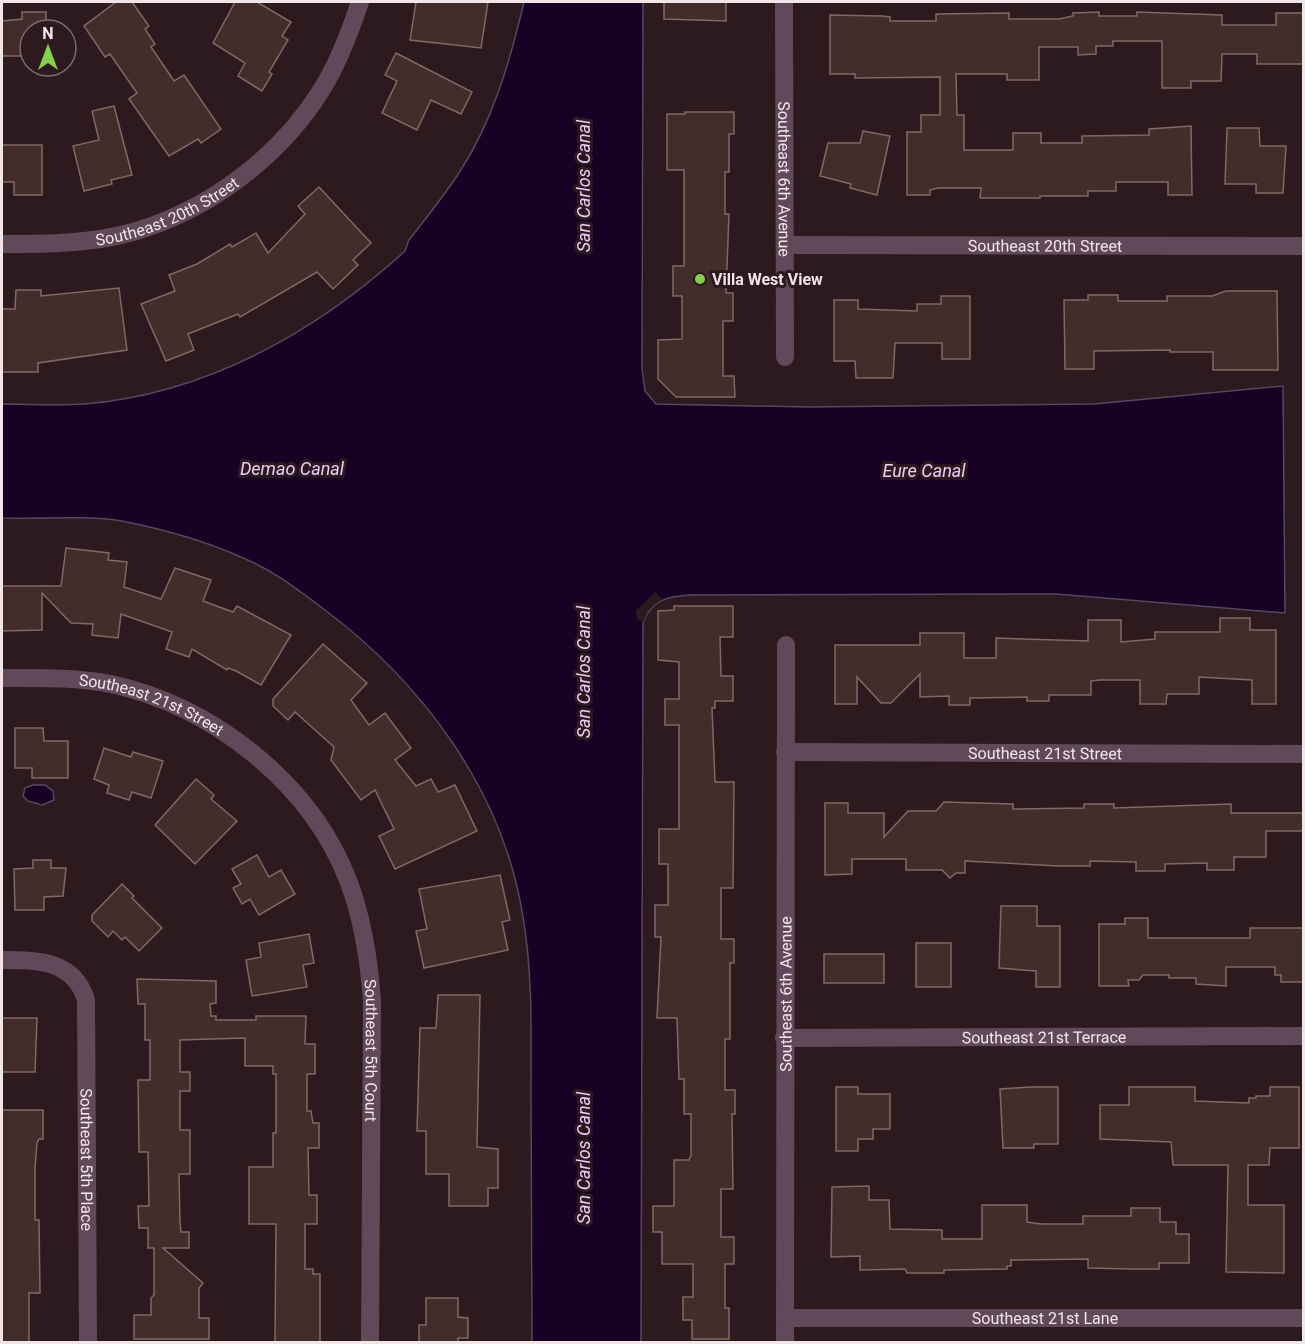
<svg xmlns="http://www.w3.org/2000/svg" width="1305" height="1344" viewBox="0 0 1305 1344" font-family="Roboto,sans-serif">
	<rect width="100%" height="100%" fill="#2c1a1e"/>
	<g fill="#180025" stroke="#594560" stroke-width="1.5">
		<path d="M524,2H643L642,368L645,391L656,404L808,407L1094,404L1283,386L1285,613L1056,594L691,595C668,596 652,600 643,622L641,1342H532C532,1260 531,1177 531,1095C531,1035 533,976 523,917C503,790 422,682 321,607C296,588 272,570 243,558C206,541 162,529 122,521C87,515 38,519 2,518V404C29,404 57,406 84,404C206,394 316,332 405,251L409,240C426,218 444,196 459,173C493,121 510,61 524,2Z"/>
		<path d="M33,785H45L53,791L54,800L42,805L28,801L23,796L25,788Z"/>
	</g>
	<path fill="#2c1a1e" d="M655,592L662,599L649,609L643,622L637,619L636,611Z"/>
	<g fill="#412e2a" stroke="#806965" stroke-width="1.5">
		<path d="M116,2H132L149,26L145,29L155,44L151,47L174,81L184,75L221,129L201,143L198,139L169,156L129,99L137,93L110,54L105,57L84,26Z"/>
		<path d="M235,2H257L291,22L282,36L288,40L269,72L272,74L262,91L238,76L245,63L213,43Z"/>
		<path d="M416,2H488L481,48L410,40Z"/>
		<path d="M664,2H726V21L664,19Z"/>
		<path d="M22,12H46V30H30V56H2V21L22,19Z"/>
		<path d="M1099,12V16H1137V12L1222,15V25H1276V13H1304V64H1257V54H1222L1221,81H1191V88H1162V41H1113V46H1096V54L1078,55V47H1039V80H1007V74H956L957,115H964V150H1013V133H1041V143H1082V136L1149,135V129L1191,126L1192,195H1168V182H1116V191H1088V196H1040V198H980L981,188H938L930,190V195H907V132H921V115H940V77L855,78V74H830V15L882,16L890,17V21H936V14L1009,13V19H1059L1073,16V13Z"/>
		<path d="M396,53L472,92L461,114L431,100L417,130L382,113L397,81L385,75Z"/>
		<path d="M114,106L132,175L111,180L112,184L84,191L73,146L99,140L92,111Z"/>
		<path d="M685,112H734V134H729V172H725V214H729L726,293H733V321H723V376H734L735,397H676L658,379V340L682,339V296H673V266H684V170H667V114H685Z"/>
		<path d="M1227,128H1259L1260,146H1286L1283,193H1256V184H1225Z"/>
		<path d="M863,131L890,136L877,195L850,188L851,184L820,176L828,143H860Z"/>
		<path d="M2,145H42V195H14V182H2Z"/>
		<path d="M319,187L371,243L353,260L358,265L333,289L317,272L240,317L238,314L188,334L194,350L166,361L141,304L175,291L169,275L197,264L230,244L232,247L256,233L268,253L305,214L298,206Z"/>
		<path d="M119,288L127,350L38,363V372H2V309H15L16,290H41V296Z"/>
		<path d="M1226,291H1277L1278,370H1213V352H1170V350L1094,351V369H1065L1064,300H1088V295H1118V301H1167V296H1212Z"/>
		<path d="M941,296H970V359H942V343H895L893,378H856L855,361H834V300H858V309L917,311V304H941Z"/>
		<path d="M66,548L109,553L108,560L127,562L124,587L161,599L175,568L211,580L203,601L233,612L237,606L291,635L261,685L236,671L228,668L227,670L192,649L189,657L166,649L172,632L121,614L118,638L92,635L93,624L71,623L42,593V630L2,631V586H61Z"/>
		<path d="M674,606H733V637H720L721,676H733V701H715V708H712L715,782H734L733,888H721V939H734V963H730V1039H725V1090H735V1114H732L733,1189H721V1237H734V1264H725V1308H729V1339H692V1320H683V1297H693V1264H662V1232H653V1206H674V1160H689L691,1155V1114H684V1079H679L677,1018H657L661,937H655V905H668V864H659V829H679V725H665V699H679V662L658,660V611L674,610Z"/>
		<path d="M1220,618H1250V630H1276V704H1252V680L1199,677V694H1167L1166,704H1140V680H1100L1091,681V695H1049V701H1027V697L970,698V705H949V696L920,697V674L891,703H881L857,677V704H835V645H920V633H964V658H996V638L1088,641V620H1121V642L1155,639V632H1220Z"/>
		<path d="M323,644L367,683L351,700L369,725L385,713L411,748L395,760L416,786L431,779L438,792L455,785L477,831L395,869L379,836L394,829L375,790L361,800L331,760L334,747L295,712L288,720L273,706V699Z"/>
		<path d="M15,728H43L44,741H68V778H32V768H15Z"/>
		<path d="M104,748L131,757L133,752L163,761L151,798L132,792L129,800L107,793L109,785L94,779Z"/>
		<path d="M196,779L214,795L211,799L237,821L195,864L155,825Z"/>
		<path d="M944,802L1013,804V809L1084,808V804H1114V808L1231,804V813H1304V831H1266V857H1234V870H1207V863L1165,864V871H1136V862L1090,861V866H1058L965,861V873H956L950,878L942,870H906V859H852V874L825,875V803H848V813H884V837L908,811H936Z"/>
		<path d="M257,855L269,877L281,870L295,894L259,915L250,899L242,904L233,888L241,884L232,869Z"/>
		<path d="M33,860H51V868H66L63,896L44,897V910H15L14,869L33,868Z"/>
		<path d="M500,875L510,920L502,922L508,950L424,968L416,931L427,929L419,889Z"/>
		<path d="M122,884L134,896L132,898L162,928L139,951L125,937L122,940L113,931L108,937L92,921V915Z"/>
		<path d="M1001,906H1037V926H1060V987H1036V971L999,968Z"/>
		<path d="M1125,918H1148V938H1250V928H1304V982H1281V975H1275V967H1226V986L1196,984V978H1169V975H1143L1139,980H1128L1129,986H1099V924H1125Z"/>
		<path d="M309,934L314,963L303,965L307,987L252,996L246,960L261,957L259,943Z"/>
		<rect x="916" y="943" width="35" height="44"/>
		<rect x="824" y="954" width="60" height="29"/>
		<path d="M137,979L216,981V1003L210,1004L211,1016H216V1020H256V1016H306L305,1044H315V1074H307V1111H311L313,1123H319V1148H308L309,1195H317V1224H305V1269H313V1274H320V1342H275L276,1224H249V1167H273V1133H276V1074H273V1066H245V1038L180,1040V1072H190V1091H180V1130H190V1174H179L180,1223L181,1232H189V1248H163L203,1283L199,1288V1318H209V1339H134V1315H151V1298L154,1295V1248H148V1228H139L138,1206H149L148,1152H139L138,1080H150V1040H145V1004H138Z"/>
		<path d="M438,995H480L477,1147L498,1149V1188H488V1206H449V1174H426V1131H417L420,1028H436Z"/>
		<path d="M2,1018H37L35,1072H2Z"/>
		<path d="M836,1087H858V1094H890V1129H873V1139H858V1151H836Z"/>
		<path d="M1029,1087H1058V1144H1034V1148H1003L1000,1089Z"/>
		<path d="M1129,1087H1195V1101L1249,1103V1098H1256V1096H1270V1087H1299V1148H1270L1269,1165H1248V1205H1284V1273L1226,1272L1228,1165H1173L1171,1142L1100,1139V1105H1129Z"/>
		<path d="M2,1110H43V1139H39L37,1143L35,1168V1220H39L40,1293H29V1342H2Z"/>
		<path d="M869,1186V1200H889L890,1229L942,1230V1239H982V1205H1027V1222L1041,1224H1083V1216H1131V1208H1160V1222H1176V1234H1189V1263H1159V1269H1132L1088,1268V1259L1011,1260V1266H1007V1269L944,1270V1273H907L905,1269L860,1270V1256L831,1257L832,1187Z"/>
		<path d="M426,1298H458V1317L468,1318V1338H458V1342H419V1325H426Z"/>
	</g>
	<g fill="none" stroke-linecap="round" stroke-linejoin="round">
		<g stroke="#604a59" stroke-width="18">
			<path id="s1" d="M784,2L785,357"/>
			<path id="s2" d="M2,244C46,244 90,244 133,232C209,210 280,157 322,89C339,62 350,32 360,2"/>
			<path id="s3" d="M785,245L1304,246"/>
			<path id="s4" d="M2,678C38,678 75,677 111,684C212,706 310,782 348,880C363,919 369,959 372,1001L370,1342"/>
			<path id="s5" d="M785,752L1304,754"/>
			<path id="s6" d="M2,960C37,960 74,960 86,1000L88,1342"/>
			<path id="s7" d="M784,1038L1304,1036"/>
			<path id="s8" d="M785,1318H1304"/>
			<path id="s9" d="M785,1342L786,645"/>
		</g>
	</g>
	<circle fill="#85cf4d" stroke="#2c1a1e" stroke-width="2" cx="700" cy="279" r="6"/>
	<g text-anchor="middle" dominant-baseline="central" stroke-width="6" stroke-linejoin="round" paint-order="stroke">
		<g font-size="16" fill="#f2e5e8" stroke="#2c1a1e">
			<text stroke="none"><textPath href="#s1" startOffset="177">Southeast 6th Avenue</textPath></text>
			<text stroke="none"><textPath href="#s2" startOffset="171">Southeast 20th Street</textPath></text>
			<text stroke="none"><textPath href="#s3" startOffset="260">Southeast 20th Street</textPath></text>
			<text stroke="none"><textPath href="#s4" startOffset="154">Southeast 21st Street</textPath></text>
			<text stroke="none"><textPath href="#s5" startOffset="260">Southeast 21st Street</textPath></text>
			<text stroke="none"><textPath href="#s9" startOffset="348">Southeast 6th Avenue</textPath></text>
			<text stroke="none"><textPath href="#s7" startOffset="260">Southeast 21st Terrace</textPath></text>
			<text stroke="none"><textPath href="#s4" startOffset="602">Southeast 5th Court</textPath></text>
			<text stroke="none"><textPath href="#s6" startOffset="261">Southeast 5th Place</textPath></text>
			<text stroke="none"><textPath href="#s8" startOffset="260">Southeast 21st Lane</textPath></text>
		</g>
		<g font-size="16" font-weight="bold" fill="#f2e5e8" stroke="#2c1a1e" text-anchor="start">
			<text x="712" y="279">Villa West View</text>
		</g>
		<g font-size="18" font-style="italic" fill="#e8ccf9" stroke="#2c1a1e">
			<text transform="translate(583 186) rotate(-90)">San Carlos Canal</text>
			<text x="292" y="468">Demao Canal</text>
			<text x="924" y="470">Eure Canal</text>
			<text transform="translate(583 672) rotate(-90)">San Carlos Canal</text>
			<text transform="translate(583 1158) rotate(-90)">San Carlos Canal</text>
		</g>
	</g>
	<rect width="1305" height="1344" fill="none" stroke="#f2e5e8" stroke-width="6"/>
	<g transform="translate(48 48)"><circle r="28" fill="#2c1a1e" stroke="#7b6b6f" stroke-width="1.5"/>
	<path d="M0-4.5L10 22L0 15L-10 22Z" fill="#85cf4d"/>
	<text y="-9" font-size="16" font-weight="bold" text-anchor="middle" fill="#f2e5e8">N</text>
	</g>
</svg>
